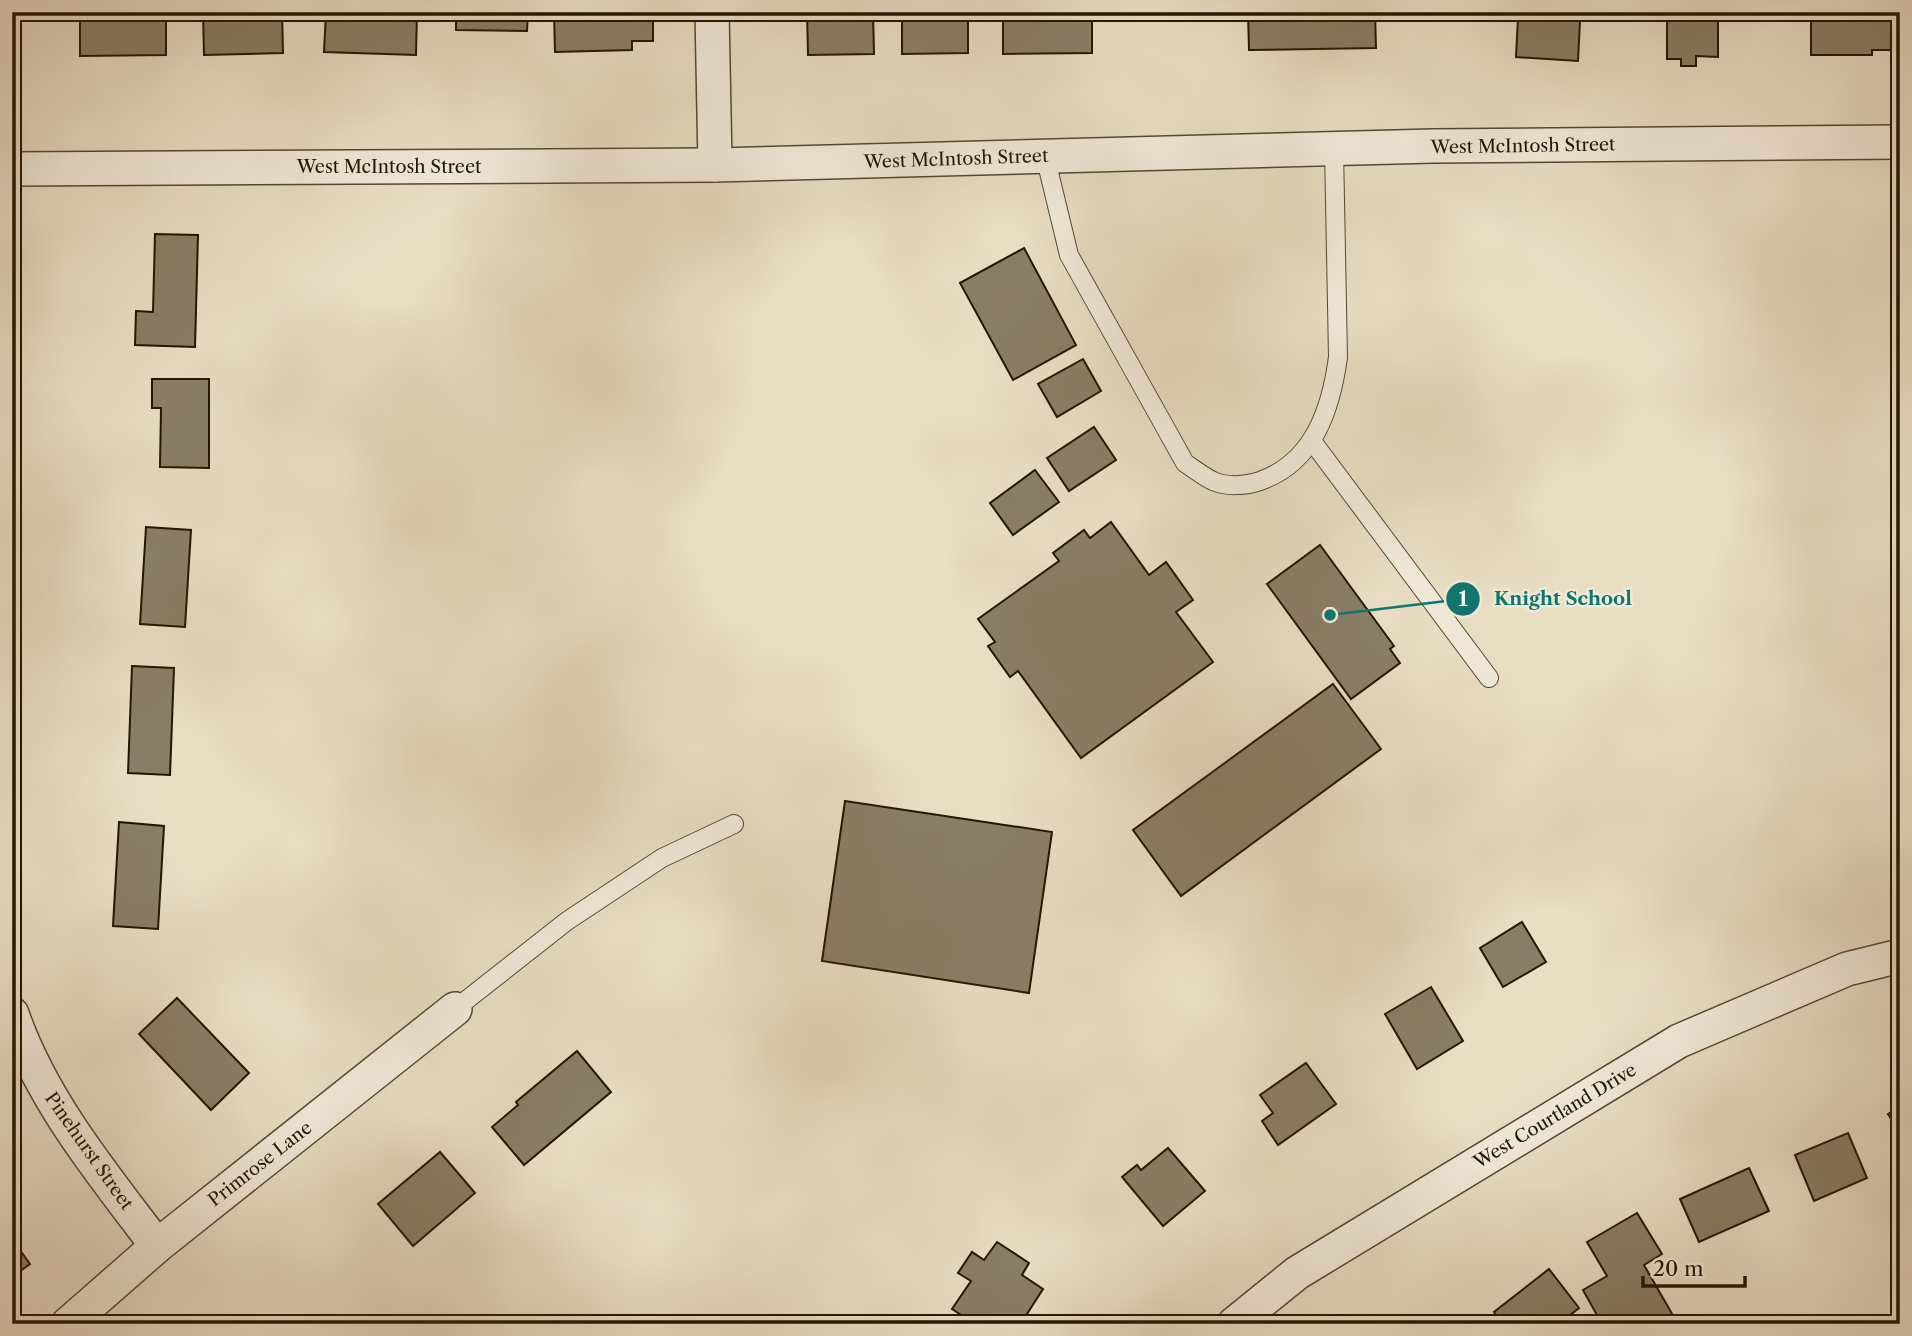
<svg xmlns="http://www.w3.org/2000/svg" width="1912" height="1336" viewBox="0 0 1912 1336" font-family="'Libre Caslon Text',serif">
	<rect width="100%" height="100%" fill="#e9ddc4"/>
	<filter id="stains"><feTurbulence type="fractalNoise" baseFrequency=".00286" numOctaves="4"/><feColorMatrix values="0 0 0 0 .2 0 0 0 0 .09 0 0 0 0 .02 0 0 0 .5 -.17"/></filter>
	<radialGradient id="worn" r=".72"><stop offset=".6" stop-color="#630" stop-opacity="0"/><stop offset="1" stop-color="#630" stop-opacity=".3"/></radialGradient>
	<g fill="#8a7d67" stroke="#231503" stroke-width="2">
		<path d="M80,12H166V55L80,56Z"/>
		<path d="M203,12H282L283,53L204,55Z"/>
		<path d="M326,12H417L416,55L324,52Z"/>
		<path d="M456,12H528L527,31L456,30Z"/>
		<path d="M554,12H653V41H632V50L555,52Z"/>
		<path d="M807,12H873L874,54L808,55Z"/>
		<path d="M902,12H968V53L902,54Z"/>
		<path d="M1027,12H1092V53L1003,54V15Z"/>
		<path d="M1248,12H1375L1376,48L1249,50Z"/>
		<path d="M1811,12L1896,13L1897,50H1872V55H1811Z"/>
		<path d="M1518,17L1580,21L1578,61L1516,57Z"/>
		<path d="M1667,17L1718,18V57L1696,56V66H1681V59H1667Z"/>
		<path d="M155,234L198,235L195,347L135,345L136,311L153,312Z"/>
		<path d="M1024,248L1076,345L1013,380L960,283Z"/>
		<path d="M1083,359L1101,391L1057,417L1038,384Z"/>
		<path d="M152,379H209V468L160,467L161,408H152Z"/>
		<path d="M1094,427L1116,460L1069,491L1047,458Z"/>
		<path d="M1035,470L1059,502L1013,535L990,503Z"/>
		<path d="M1111,522L1149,575L1166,562L1193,600L1176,612L1213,662L1081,758L1018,671L1010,677L988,646L995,642L978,619L1059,561L1053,553L1084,530L1090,538Z"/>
		<path d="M146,527L191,530L185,627L140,624Z"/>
		<path d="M1320,545L1394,646L1390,649L1400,663L1351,699L1267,584Z"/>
		<path d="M132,666L174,668L170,775L128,773Z"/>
		<path d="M1333,684L1381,749L1181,896L1133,830Z"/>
		<path d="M845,801L1052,832L1029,993L822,961Z"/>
		<path d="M119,822L164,826L158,929L113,926Z"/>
		<path d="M1522,922L1546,962L1503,987L1480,948Z"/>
		<path d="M1431,987L1463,1041L1417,1069L1385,1014Z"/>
		<path d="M177,998L249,1073L211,1110L139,1034Z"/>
		<path d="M577,1051L611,1092L524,1165L492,1127L518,1105L516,1102Z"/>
		<path d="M1306,1063L1336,1104L1278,1145L1262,1121L1273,1113L1260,1095Z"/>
		<path d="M1900,1107V1133L1888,1114Z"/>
		<path d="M1848,1133L1867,1178L1814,1201L1795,1155Z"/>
		<path d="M1168,1148L1205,1191L1163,1226L1122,1177L1137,1165L1141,1170Z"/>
		<path d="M440,1152L475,1193L413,1246L378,1204Z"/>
		<path d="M1749,1168L1769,1211L1699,1242L1680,1199Z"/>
		<path d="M1637,1213L1662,1254L1644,1265L1675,1319L1667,1324H1602L1583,1290L1607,1276L1587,1242Z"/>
		<path d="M12,1239L30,1264L12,1277Z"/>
		<path d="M997,1242L1029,1263L1022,1275L1043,1289L1027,1314L1042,1324H975L952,1309L971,1281L958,1273L972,1252L984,1260Z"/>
		<path d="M1549,1269L1579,1308L1559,1324H1503L1494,1312Z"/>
	</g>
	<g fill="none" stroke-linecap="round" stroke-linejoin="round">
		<defs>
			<g id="lane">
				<path d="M1045,156L1069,255L1185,463C1194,469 1203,476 1213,481C1226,487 1246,486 1260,481C1314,462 1331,409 1338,357L1334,149"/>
				<path d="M1312,441L1489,678"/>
				<path d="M455,1009L567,921L662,858L734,824"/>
			</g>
			<g id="street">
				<path d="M712,12L715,165"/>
				<path d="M12,169L715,165L1433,146L1900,142"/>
				<path d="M12,1014C42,1101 102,1173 157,1246"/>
				<path d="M68,1324L157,1246L455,1009"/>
				<path d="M1234,1324L1297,1273L1679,1041L1847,969L1900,956"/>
			</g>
		</defs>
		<use href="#lane" stroke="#544733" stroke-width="20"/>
		<use href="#street" stroke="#544733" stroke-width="36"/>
		<use href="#lane" stroke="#f1e9d9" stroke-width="18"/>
		<use href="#street" stroke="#f1e9d9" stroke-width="33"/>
	</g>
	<g text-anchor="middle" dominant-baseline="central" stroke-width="5" stroke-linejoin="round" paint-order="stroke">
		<g font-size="18" fill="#231503" stroke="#f1e9d9">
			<text transform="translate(1523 146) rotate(-1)">West McIntosh Street</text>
			<text transform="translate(956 159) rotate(-2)">West McIntosh Street</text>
			<text x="389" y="167">West McIntosh Street</text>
			<text transform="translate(1555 1116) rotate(-31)">West Courtland Drive</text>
			<text transform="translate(89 1151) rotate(55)">Pinehurst Street</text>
			<text transform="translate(260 1164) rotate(-38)">Primrose Lane</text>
		</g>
	</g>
	<path fill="none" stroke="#0f766e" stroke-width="2.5" d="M1330 615L1463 599"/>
	<g fill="#0f766e" stroke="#f1e9d9" stroke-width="2.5">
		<circle cx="1330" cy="615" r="7"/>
		<circle cx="1463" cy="599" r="18"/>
	</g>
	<g font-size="21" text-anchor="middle" font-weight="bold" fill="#fff">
		<text x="1463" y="606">1</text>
	</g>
	<g font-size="19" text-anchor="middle" font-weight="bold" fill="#0f766e" stroke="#f1e9d9" stroke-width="5" stroke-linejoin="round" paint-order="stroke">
		<text x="1563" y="605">Knight School</text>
	</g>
	<rect width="1912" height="1336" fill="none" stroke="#e9ddc4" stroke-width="42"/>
	<rect x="14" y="14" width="1884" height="1308" fill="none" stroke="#231503" stroke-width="3.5"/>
	<rect x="21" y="21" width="1870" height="1294" fill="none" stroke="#231503" stroke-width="2"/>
	<path d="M1643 1276v10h102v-10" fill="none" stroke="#231503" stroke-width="3.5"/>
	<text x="1653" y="1276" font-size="21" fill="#231503" stroke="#f1e9d9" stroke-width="5" paint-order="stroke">20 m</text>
	<rect width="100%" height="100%" filter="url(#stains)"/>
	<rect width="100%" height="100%" fill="url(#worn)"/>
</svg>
